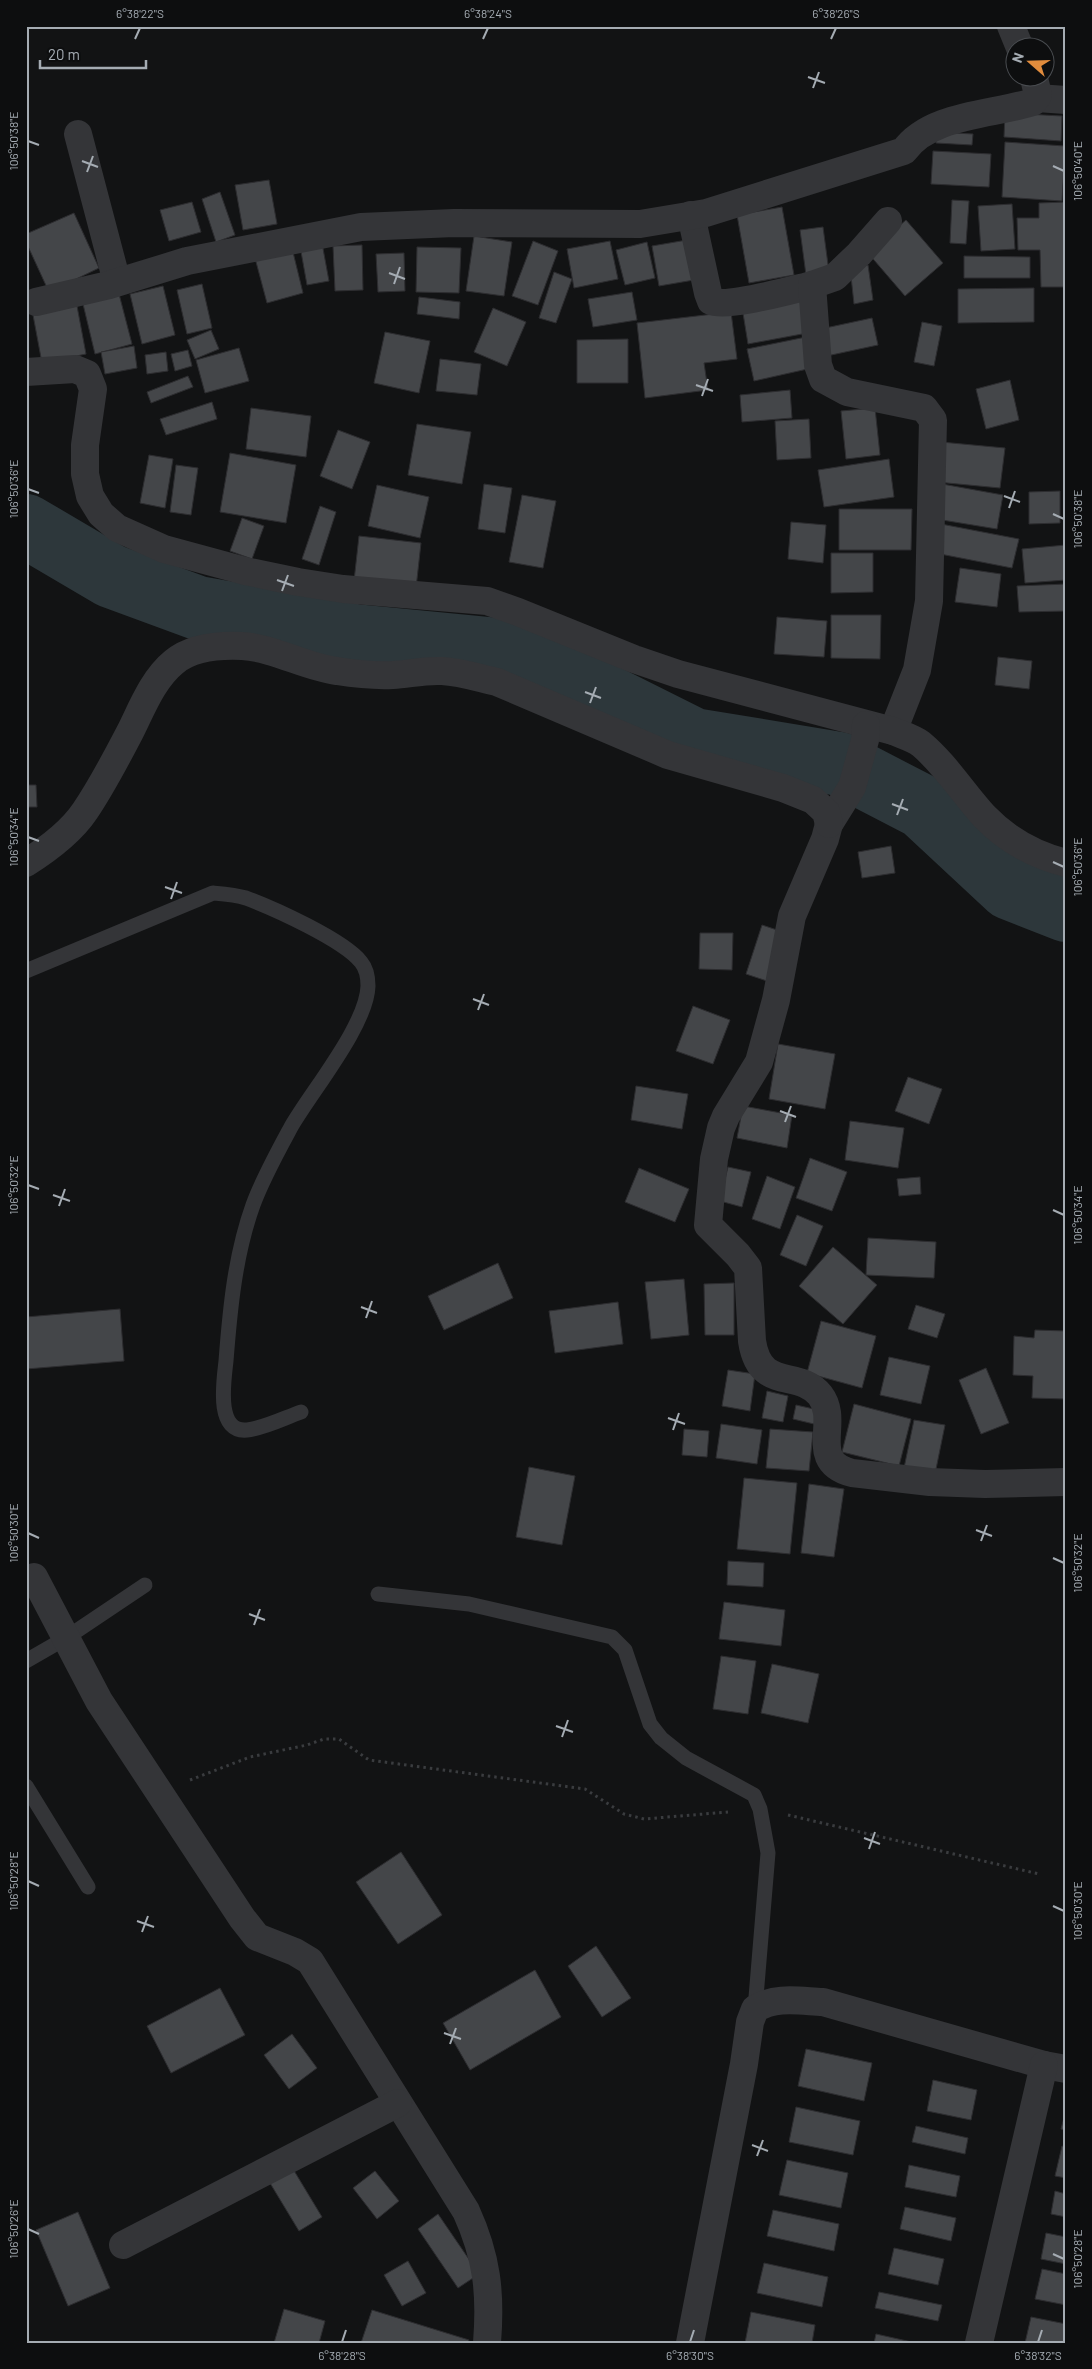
<svg xmlns="http://www.w3.org/2000/svg" width="1092" height="2369" viewBox="0 0 1092 2369" font-family="Barlow,sans-serif">
	<rect width="100%" height="100%" fill="#121314"/>
	<g fill="none" stroke-linecap="round" stroke-linejoin="round">
		<path stroke="#2d373b" stroke-width="64" d="M26,526L111,576L198,608L355,636L518,652L694,740L840,764L923,807L1010,888L1066,910"/>
	</g>
	<g fill="#444649" stroke="#2d2d30">
		<path d="M1005,113L1062,116L1061,141L1004,137Z"/>
		<path d="M936,132L973,134L972,145L936,143Z"/>
		<path d="M1005,142L1065,146L1062,201L1002,197Z"/>
		<path d="M933,151L991,154L989,187L931,184Z"/>
		<path d="M269,180L277,224L243,230L235,185Z"/>
		<path d="M220,192L235,235L216,242L202,199Z"/>
		<path d="M952,200L969,201L966,244L950,243Z"/>
		<path d="M192,202L201,232L169,241L160,210Z"/>
		<path d="M1066,202V287H1041L1040,250H1018L1017,218H1039V203Z"/>
		<path d="M1012,204L1015,249L981,251L978,206Z"/>
		<path d="M782,207L794,275L749,283L737,215Z"/>
		<path d="M74,213L99,268L49,292L26,242V234Z"/>
		<path d="M906,220L943,263L905,296L868,253Z"/>
		<path d="M823,227L829,272L806,275L800,230Z"/>
		<path d="M474,236L512,242L504,296L466,291Z"/>
		<path d="M687,240L694,280L659,286L652,246Z"/>
		<path d="M533,241L558,251L538,305L512,296Z"/>
		<path d="M610,241L618,279L574,288L567,249Z"/>
		<path d="M647,242L655,278L625,285L616,250Z"/>
		<path d="M322,243L329,281L307,285L300,246Z"/>
		<path d="M362,245L363,290L335,291L333,246Z"/>
		<path d="M417,247L461,248L459,293L416,292Z"/>
		<path d="M292,248L303,293L267,303L255,258Z"/>
		<path d="M404,253L405,291L378,292L376,254Z"/>
		<path d="M964,256L1030,257V278H964Z"/>
		<path d="M868,265L873,300L854,304L850,267Z"/>
		<path d="M554,272L572,279L556,323L539,318Z"/>
		<path d="M202,284L212,328L187,334L177,290Z"/>
		<path d="M163,286L175,335L142,344L130,294Z"/>
		<path d="M1034,288V322L958,323V289Z"/>
		<path d="M632,292L637,320L593,327L588,299Z"/>
		<path d="M119,294L132,344L95,354L83,304Z"/>
		<path d="M807,296L813,332L748,344L742,307Z"/>
		<path d="M419,297L460,302L459,319L417,314Z"/>
		<path d="M77,306L86,354L42,363L33,315Z"/>
		<path d="M493,308L526,322L507,366L474,352Z"/>
		<path d="M731,312L737,359L704,363L708,390L645,398L637,323Z"/>
		<path d="M872,318L878,345L822,357L816,330Z"/>
		<path d="M26,322L28,359L26,360Z"/>
		<path d="M922,322L942,326L934,366L914,362Z"/>
		<path d="M211,330L219,349L195,359L187,340Z"/>
		<path d="M385,332L430,341L419,393L374,383Z"/>
		<path d="M806,337L812,368L754,381L747,349Z"/>
		<path d="M628,339V383H577V340Z"/>
		<path d="M134,346L137,368L105,374L101,352Z"/>
		<path d="M239,348L249,381L205,393L196,360Z"/>
		<path d="M188,350L192,366L175,371L171,354Z"/>
		<path d="M166,352L168,371L147,374L145,355Z"/>
		<path d="M440,359L481,364L477,395L436,391Z"/>
		<path d="M188,376L193,387L151,403L147,392Z"/>
		<path d="M1010,380L1019,420L986,429L976,389Z"/>
		<path d="M790,390L792,418L742,422L740,395Z"/>
		<path d="M212,402L217,419L166,435L160,419Z"/>
		<path d="M251,408L311,416L306,457L246,449Z"/>
		<path d="M875,408L880,455L846,459L841,411Z"/>
		<path d="M809,419L811,458L777,460L775,421Z"/>
		<path d="M417,424L471,432L462,484L408,475Z"/>
		<path d="M338,430L370,442L352,489L320,476Z"/>
		<path d="M941,442L1005,448L1000,488L937,482Z"/>
		<path d="M230,453L296,465L286,523L220,512Z"/>
		<path d="M149,455L173,459L165,508L140,503Z"/>
		<path d="M889,459L894,497L824,507L818,470Z"/>
		<path d="M176,465L198,468L191,515L170,512Z"/>
		<path d="M484,484L512,488L505,533L478,529Z"/>
		<path d="M942,484L1003,495L997,529L936,519Z"/>
		<path d="M377,485L429,497L420,538L368,526Z"/>
		<path d="M1060,491V523L1029,524V492Z"/>
		<path d="M522,495L556,501L543,568L509,562Z"/>
		<path d="M320,506L336,512L319,565L302,559Z"/>
		<path d="M839,509H912L911,550H839Z"/>
		<path d="M242,518L264,526L252,559L230,551Z"/>
		<path d="M791,522L826,525L823,563L788,559Z"/>
		<path d="M941,524L1019,539L1012,568L935,553Z"/>
		<path d="M359,536L421,543L416,588L354,581Z"/>
		<path d="M1066,545V580L1025,583L1022,549Z"/>
		<path d="M831,553H873V592L831,593Z"/>
		<path d="M960,568L1001,574L997,607L955,602Z"/>
		<path d="M1066,584V611L1019,612L1017,586Z"/>
		<path d="M831,615H881L880,659L831,658Z"/>
		<path d="M777,617L827,621L824,657L774,654Z"/>
		<path d="M998,657L1032,661L1029,689L995,685Z"/>
		<path d="M26,785H36L37,807H26Z"/>
		<path d="M891,846L895,873L862,878L858,852Z"/>
		<path d="M762,925L783,932L767,981L746,974Z"/>
		<path d="M700,933H733L732,970L699,969Z"/>
		<path d="M693,1006L730,1020L713,1064L676,1051Z"/>
		<path d="M778,1044L835,1054L825,1109L769,1099Z"/>
		<path d="M908,1077L942,1089L929,1124L895,1111Z"/>
		<path d="M636,1086L688,1094L682,1129L631,1120Z"/>
		<path d="M743,1106L792,1115L787,1148L737,1138Z"/>
		<path d="M850,1121L904,1128L898,1168L845,1160Z"/>
		<path d="M810,1158L847,1172L832,1211L796,1198Z"/>
		<path d="M728,1167L751,1172L742,1207L720,1201Z"/>
		<path d="M639,1168L689,1189L675,1222L625,1202Z"/>
		<path d="M767,1176L795,1187L780,1229L752,1219Z"/>
		<path d="M920,1177L921,1194L899,1196L897,1179Z"/>
		<path d="M797,1215L823,1226L806,1266L780,1255Z"/>
		<path d="M868,1238L936,1242L934,1278L866,1275Z"/>
		<path d="M833,1247L877,1285L843,1324L799,1286Z"/>
		<path d="M498,1263L513,1298L444,1330L428,1296Z"/>
		<path d="M684,1279L689,1335L651,1339L645,1282Z"/>
		<path d="M734,1283V1335H705L704,1284Z"/>
		<path d="M618,1302L623,1344L555,1353L549,1311Z"/>
		<path d="M916,1305L945,1314L937,1338L908,1329Z"/>
		<path d="M120,1309L124,1361L26,1369V1317Z"/>
		<path d="M821,1321L876,1336L862,1388L807,1373Z"/>
		<path d="M1035,1330L1066,1331V1399L1032,1398L1033,1376L1013,1375L1014,1336L1034,1338Z"/>
		<path d="M889,1357L930,1366L921,1404L880,1395Z"/>
		<path d="M986,1368L1009,1423L981,1434L959,1380Z"/>
		<path d="M728,1370L755,1374L750,1411L722,1406Z"/>
		<path d="M767,1391L788,1396L783,1422L762,1418Z"/>
		<path d="M854,1404L911,1419L899,1466L842,1452Z"/>
		<path d="M796,1405L818,1410L814,1424L793,1419Z"/>
		<path d="M914,1420L945,1425L935,1474L904,1468Z"/>
		<path d="M721,1424L762,1430L757,1464L716,1458Z"/>
		<path d="M684,1429L709,1431L707,1457L682,1455Z"/>
		<path d="M770,1429L813,1432L809,1471L766,1468Z"/>
		<path d="M529,1467L575,1476L562,1545L516,1537Z"/>
		<path d="M744,1478L797,1483L790,1554L737,1549Z"/>
		<path d="M809,1484L844,1489L834,1557L801,1553Z"/>
		<path d="M728,1561L764,1563L763,1587L727,1585Z"/>
		<path d="M724,1602L785,1610L781,1646L719,1639Z"/>
		<path d="M721,1656L756,1661L748,1714L713,1709Z"/>
		<path d="M772,1664L819,1674L808,1723L761,1713Z"/>
		<path d="M401,1852L442,1915L398,1944L356,1882Z"/>
		<path d="M596,1946L631,1998L602,2017L568,1966Z"/>
		<path d="M535,1970L561,2017L470,2070L443,2023Z"/>
		<path d="M220,1988L245,2035L171,2073L147,2026Z"/>
		<path d="M292,2034L317,2068L289,2089L264,2055Z"/>
		<path d="M806,2049L872,2063L864,2101L798,2086Z"/>
		<path d="M933,2080L977,2090L971,2120L927,2111Z"/>
		<path d="M796,2107L860,2121L853,2155L789,2142Z"/>
		<path d="M1066,2110V2130L1061,2129Z"/>
		<path d="M916,2126L968,2138L965,2154L912,2142Z"/>
		<path d="M1062,2146L1066,2147V2178L1055,2176Z"/>
		<path d="M787,2160L848,2173L841,2208L779,2195Z"/>
		<path d="M909,2165L960,2176L956,2197L905,2187Z"/>
		<path d="M293,2169L322,2217L299,2231L270,2183Z"/>
		<path d="M375,2171L399,2201L377,2219L353,2188Z"/>
		<path d="M1055,2191L1066,2194V2217L1051,2214Z"/>
		<path d="M905,2207L956,2218L951,2241L900,2229Z"/>
		<path d="M773,2210L839,2224L834,2251L767,2236Z"/>
		<path d="M78,2212L110,2288L68,2306L36,2230Z"/>
		<path d="M438,2214L479,2274L458,2288L418,2229Z"/>
		<path d="M1046,2233L1066,2237V2264L1041,2259Z"/>
		<path d="M894,2248L944,2259L938,2285L888,2274Z"/>
		<path d="M408,2261L426,2293L402,2306L384,2275Z"/>
		<path d="M764,2263L828,2277L822,2307L757,2293Z"/>
		<path d="M1042,2269L1066,2274V2305L1035,2299Z"/>
		<path d="M879,2292L942,2305L938,2321L875,2308Z"/>
		<path d="M284,2309L325,2321L319,2343H274Z"/>
		<path d="M372,2310L469,2340L468,2343H361Z"/>
		<path d="M751,2312L815,2325L812,2343H745Z"/>
		<path d="M1031,2317L1066,2324V2343H1025Z"/>
		<path d="M876,2334L916,2343H874Z"/>
	</g>
	<g fill="none" stroke-linecap="round" stroke-linejoin="round">
		<g stroke="#3a3c3f" stroke-width="3" stroke-dasharray="2.5 4" stroke-linecap="butt">
			<path d="M190,1780L250,1757L307,1745L324,1739H339L369,1760L585,1789L624,1814L644,1819L728,1812"/>
			<path d="M788,1815L1039,1874"/>
		</g>
		<g stroke="#343538" stroke-width="15">
			<path d="M26,971L213,893C224,894 236,895 246,898C273,908 344,940 361,962C366,968 368,978 368,986C367,1025 311,1092 291,1127C278,1151 262,1180 253,1205C235,1255 230,1309 226,1361C224,1380 215,1433 247,1430C265,1428 284,1418 301,1412"/>
			<path d="M378,1594L469,1604L612,1637L625,1650L650,1724L661,1738L686,1758L754,1795L760,1809L768,1853L755,2009"/>
			<path d="M26,1661L66,1638L145,1585"/>
			<path d="M26,1786L88,1887"/>
		</g>
		<g stroke="#343538" stroke-width="28">
			<path d="M1011,26L1020,48"/>
			<path d="M1037,98L1066,100"/>
			<path d="M78,134L117,282"/>
			<path d="M691,215L708,293L711,301C727,308 791,290 812,285"/>
			<path d="M888,221L859,254L835,277L812,285L818,365L823,379L847,392L924,408L933,420L929,601L917,670L893,731"/>
			<path d="M36,302L109,285L187,261L361,227L454,223L640,224L706,213L904,151C930,114 993,115 1033,102L1038,95L1034,78"/>
			<path d="M26,372L75,369L87,374L93,389L85,445V474L90,496L101,514L117,528L164,549L245,571L298,582L343,589L487,601L518,612L634,659L678,674L893,731C902,735 913,738 921,744C945,764 963,793 984,816C1007,840 1034,855 1066,863"/>
			<path d="M866,725L865,740L852,787L829,824L825,839L792,916L776,1000L759,1062L726,1116L721,1128L714,1159L708,1225L738,1255L748,1268L752,1341C760,1393 798,1368 820,1395C841,1422 806,1461 852,1473L930,1482L985,1484L1066,1482"/>
			<path d="M26,863C48,849 71,832 85,811C102,786 116,759 130,732C142,708 153,679 174,662C192,647 219,645 242,646C275,648 305,667 337,671C356,674 374,676 393,675C409,674 425,670 442,671C461,672 479,678 497,682L668,755L783,788L813,800L826,812L829,824"/>
			<path d="M34,1577L99,1701L242,1918L257,1937L295,1952L310,1961L466,2211C487,2257 491,2293 487,2343"/>
			<path d="M123,2245L398,2103"/>
			<path d="M690,2343L744,2064L750,2022L755,2009C776,1996 799,2001 823,2002L1044,2065L1066,2069"/>
			<path d="M979,2343L1044,2065"/>
		</g>
	</g>
	<path fill="none" stroke="#a5acb3" stroke-width="2" d="M135,39L140,28M483,39L488,28M831,39L836,28M808,77L825,83M813,88L819,72M28,141L39,145M82,161L98,167M1053,166L1064,171M87,172L93,156M389,273L405,279M394,284L400,267M696,385L713,391M702,396L708,379M28,489L39,493M1004,496L1020,502M1009,508L1015,491M1053,514L1064,519M277,580L294,586M282,591L288,575M585,692L601,698M590,703L596,687M892,804L908,810M897,815L903,799M28,837L39,841M1053,862L1064,867M165,887L182,893M171,899L177,882M473,999L489,1005M478,1010L484,994M780,1111L796,1117M785,1122L791,1106M28,1185L39,1189M53,1195L70,1201M59,1206L65,1189M1053,1210L1064,1215M361,1307L377,1313M366,1318L372,1301M668,1418L685,1424M673,1430L679,1413M976,1530L992,1536M28,1533L39,1538M981,1541L987,1525M1053,1558L1064,1563M249,1614L265,1620M254,1625L260,1609M556,1726L573,1732M562,1737L568,1720M864,1838L880,1844M869,1849L875,1832M28,1881L39,1886M1053,1906L1064,1911M137,1921L154,1927M142,1932L148,1916M444,2033L461,2039M450,2044L456,2028M752,2145L768,2151M757,2156L763,2140M28,2229L39,2234M1053,2254L1064,2259M342,2342L346,2330M690,2342L694,2330M1038,2342L1042,2330"/>
	<rect width="1092" height="2369" fill="none" stroke="#0d0e0f" stroke-width="55"/>
	<g transform="translate(1030 62) rotate(290)"><circle r="24" fill="#0d0e0f" stroke="#4a4d51"/>
	<path d="M0-4L9 19L0 12L-9 19Z" fill="#e18c3d"/>
	<text y="-8" font-size="14" font-weight="bold" text-anchor="middle" fill="#a5acb3">N</text>
	</g>
	<path d="M40 60v8h106v-8" fill="none" stroke="#a5acb3" stroke-width="2.5"/>
	<text x="48" y="60" font-size="15" fill="#a5acb3" stroke="#0d0e0f" stroke-width="4" paint-order="stroke">20 m</text>
	<rect x="28" y="28" width="1036" height="2314" fill="none" stroke="#a5acb3" stroke-width="2"/>
	<g font-size="12" text-anchor="middle" fill="#a5acb3">
		<text x="140" y="18">6°38'22"S</text>
		<text x="488" y="18">6°38'24"S</text>
		<text x="836" y="18">6°38'26"S</text>
		<text transform="translate(14 141) rotate(-90)" y="4">106°50'38"E</text>
		<text transform="translate(1078 171) rotate(-90)" y="4">106°50'40"E</text>
		<text transform="translate(14 489) rotate(-90)" y="4">106°50'36"E</text>
		<text transform="translate(1078 519) rotate(-90)" y="4">106°50'38"E</text>
		<text transform="translate(14 837) rotate(-90)" y="4">106°50'34"E</text>
		<text transform="translate(1078 867) rotate(-90)" y="4">106°50'36"E</text>
		<text transform="translate(14 1185) rotate(-90)" y="4">106°50'32"E</text>
		<text transform="translate(1078 1215) rotate(-90)" y="4">106°50'34"E</text>
		<text transform="translate(14 1533) rotate(-90)" y="4">106°50'30"E</text>
		<text transform="translate(1078 1563) rotate(-90)" y="4">106°50'32"E</text>
		<text transform="translate(14 1881) rotate(-90)" y="4">106°50'28"E</text>
		<text transform="translate(1078 1911) rotate(-90)" y="4">106°50'30"E</text>
		<text transform="translate(14 2229) rotate(-90)" y="4">106°50'26"E</text>
		<text transform="translate(1078 2259) rotate(-90)" y="4">106°50'28"E</text>
		<text x="342" y="2360">6°38'28"S</text>
		<text x="690" y="2360">6°38'30"S</text>
		<text x="1038" y="2360">6°38'32"S</text>
	</g>
</svg>
